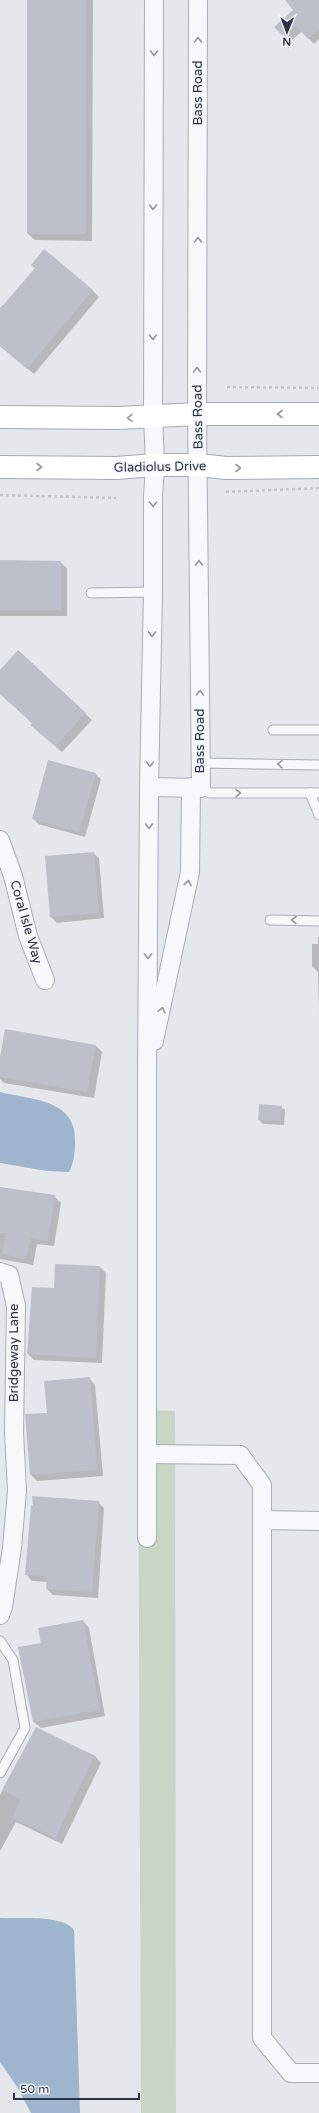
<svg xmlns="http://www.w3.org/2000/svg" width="319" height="2113" viewBox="0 0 319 2113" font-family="'Varela Round',sans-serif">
	<rect width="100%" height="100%" fill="#e4e7ec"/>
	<path fill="#c9d6c5" d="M138,1410L175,1411L176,2113H141Z"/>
	<g fill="#9eb5cd">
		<path d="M0,1092C32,1100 77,1099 75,1142C75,1152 74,1163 69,1172L47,1171L0,1163Z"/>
		<path d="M0,1918C19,1919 62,1914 74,1930L80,2113H31L16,2085L0,2062Z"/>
	</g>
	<g fill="#0003">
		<path d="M28,0H93L92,241L35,240L28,234Z"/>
		<path d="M287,0H319V39L314,44L302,31L290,42L285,36L295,10Z"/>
		<path d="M92,290L99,297L34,374L0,346V308L3,305Z"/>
		<path d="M0,561L60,562L67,568V616H0Z"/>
		<path d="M19,651L92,720L62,752L38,731L33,724L0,693V672Z"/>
		<path d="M95,774L101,779L85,837L38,824L33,818Z"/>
		<path d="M93,853L99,858L104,918L57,923L51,917L46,857Z"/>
		<path d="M318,937H319V1014L318,972L312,966V944H318Z"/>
		<path d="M95,1045L102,1052L94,1098L4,1083L0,1079V1063Z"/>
		<path d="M281,1107L285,1110L284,1125L263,1124L259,1120Z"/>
		<path d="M0,1188L54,1196L61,1203L54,1246L37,1244L33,1265L0,1259Z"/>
		<path d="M100,1267L106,1273L102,1363L34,1360L28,1354Z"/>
		<path d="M89,1378L95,1385L103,1476L37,1481L31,1475L48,1414Z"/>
		<path d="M98,1502L104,1508L98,1598L53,1595L47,1589V1582L32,1581L26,1574Z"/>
		<path d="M83,1621L89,1628L105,1716L41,1728L34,1722L42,1644Z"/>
		<path d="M36,1729L95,1756L101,1763L62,1844L16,1822L0,1851V1795Z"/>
	</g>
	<g fill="#bbc0ca">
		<rect x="27" y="0" width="59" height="234"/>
		<path d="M285,0H319V29L308,39L296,26L284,37L274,27L293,10Z"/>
		<path d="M44,249L93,290L27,369L0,346V309L35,268L31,265Z"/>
		<path d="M0,560L61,561V610H0Z"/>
		<path d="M18,650L86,713L55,746L30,725L32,723L0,694V670Z"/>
		<path d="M48,760L96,773L79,832L32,819Z"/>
		<path d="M94,852L99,913L50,917L45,856Z"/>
		<path d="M5,1029L96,1045L87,1092L0,1077V1057Z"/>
		<path d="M259,1104L282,1106L281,1121L258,1120Z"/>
		<path d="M0,1187L55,1195L48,1241L31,1238L26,1259L2,1254L6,1233H0Z"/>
		<path d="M55,1264L100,1266L96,1358L27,1354L32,1287L54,1288Z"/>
		<path d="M90,1377L97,1470L30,1475L25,1414L47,1413L44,1381Z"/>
		<path d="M32,1496L99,1501L92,1592L46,1589L47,1576L25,1575L31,1505L33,1506Z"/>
		<path d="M83,1620L100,1710L33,1722L18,1647L41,1643L38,1628Z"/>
		<path d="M36,1727L95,1756L55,1838L12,1818L21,1800L2,1790Z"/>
	</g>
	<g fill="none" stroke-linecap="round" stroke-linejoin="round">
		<defs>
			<g id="lane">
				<path d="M91,593L153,592"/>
				<path d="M273,730H319"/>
				<path d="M201,763L319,765"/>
				<path d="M201,788L210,793H319"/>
				<path d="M310,793L319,815"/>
				<path d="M270,920L319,921"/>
				<path d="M0,1641L13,1660L25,1728L0,1773"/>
			</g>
			<g id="street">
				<path d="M154,0L153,416L155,465L153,497V592L149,787L201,788L197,414L198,0"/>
				<path d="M0,840L13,876L28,936L45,980"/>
				<path d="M154,1041L190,872L191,787"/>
				<path d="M0,1272L9,1275L16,1306L14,1432L17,1491L12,1548L3,1607L0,1615"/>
				<path d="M147,1454L240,1455L262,1485V2038L291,2073H319"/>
				<path d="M262,1520L319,1521"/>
				<path d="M147,1538V1075L149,787"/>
			</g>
			<g id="primary">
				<path d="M0,417L118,418L197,414H319"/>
				<path d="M0,467L116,468L155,465H199L226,468L319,467"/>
			</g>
		</defs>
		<use href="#lane" stroke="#a8aeb7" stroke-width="11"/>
		<use href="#street" stroke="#a8aeb7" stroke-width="20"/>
		<use href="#primary" stroke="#a2abb9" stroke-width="24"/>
		<g stroke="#c2c5cb" stroke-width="2.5" stroke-dasharray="3 3" stroke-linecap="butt">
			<path d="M227,387L319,388"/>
			<path d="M226,492L319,488"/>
			<path d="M0,495L116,498"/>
		</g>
		<use href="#lane" stroke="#f7f8fa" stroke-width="9"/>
		<use href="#street" stroke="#f7f8fa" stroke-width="18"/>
		<use href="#primary" stroke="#fff" stroke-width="22"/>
	</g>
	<defs><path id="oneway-chevron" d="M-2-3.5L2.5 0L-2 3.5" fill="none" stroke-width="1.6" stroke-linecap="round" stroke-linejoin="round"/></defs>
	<g stroke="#9096a0">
		<use href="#oneway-chevron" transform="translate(198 40) rotate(-90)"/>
		<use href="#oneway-chevron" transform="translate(154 53) rotate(90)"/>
		<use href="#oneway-chevron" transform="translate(153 207) rotate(90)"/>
		<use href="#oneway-chevron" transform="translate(198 240) rotate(-90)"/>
		<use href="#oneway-chevron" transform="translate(153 337) rotate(90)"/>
		<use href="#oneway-chevron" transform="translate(197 370) rotate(-90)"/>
		<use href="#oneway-chevron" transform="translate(153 504) rotate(90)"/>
		<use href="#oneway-chevron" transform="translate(199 563) rotate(-90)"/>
		<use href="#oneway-chevron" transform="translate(152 634) rotate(91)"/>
		<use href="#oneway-chevron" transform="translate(200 693) rotate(-90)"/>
		<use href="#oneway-chevron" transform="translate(150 764) rotate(91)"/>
		<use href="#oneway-chevron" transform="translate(280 764) rotate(-179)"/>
		<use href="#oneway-chevron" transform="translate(238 793) rotate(-1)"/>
		<use href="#oneway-chevron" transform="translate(149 826) rotate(90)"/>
		<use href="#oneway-chevron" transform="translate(188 883) rotate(-79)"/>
		<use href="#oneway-chevron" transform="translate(294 920) rotate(-179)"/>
		<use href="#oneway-chevron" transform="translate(148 956) rotate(90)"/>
		<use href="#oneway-chevron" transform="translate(162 1010) rotate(-77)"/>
	</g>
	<g stroke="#949aa2">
		<use href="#oneway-chevron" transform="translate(280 414) rotate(-180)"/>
		<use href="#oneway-chevron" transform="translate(130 418) rotate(177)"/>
		<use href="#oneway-chevron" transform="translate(39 467)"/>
		<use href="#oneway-chevron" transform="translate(238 468)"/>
	</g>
	<g text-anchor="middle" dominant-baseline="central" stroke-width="4" stroke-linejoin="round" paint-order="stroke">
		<g font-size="13" fill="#2a3446" stroke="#f4f6f9">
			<text transform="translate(198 93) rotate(-90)">Bass Road</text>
			<text transform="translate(198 417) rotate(-91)">Bass Road</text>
			<text transform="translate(160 467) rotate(-1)">Gladiolus Drive</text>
			<text transform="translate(200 741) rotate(-90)">Bass Road</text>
			<text transform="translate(26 922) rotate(74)">Coral Isle Way</text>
			<text transform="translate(14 1353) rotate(-90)">Bridgeway Lane</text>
		</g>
	</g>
	<g transform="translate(287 32) rotate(181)" stroke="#f4f6f9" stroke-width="3" paint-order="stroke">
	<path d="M0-3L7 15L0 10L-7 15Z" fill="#2a3446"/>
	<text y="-6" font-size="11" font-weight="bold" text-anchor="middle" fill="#2a3446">N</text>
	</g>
	<path d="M14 2093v6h125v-6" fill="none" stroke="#2a3446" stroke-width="2"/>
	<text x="20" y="2093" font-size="12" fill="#2a3446" stroke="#f4f6f9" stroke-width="3" paint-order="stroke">50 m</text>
</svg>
